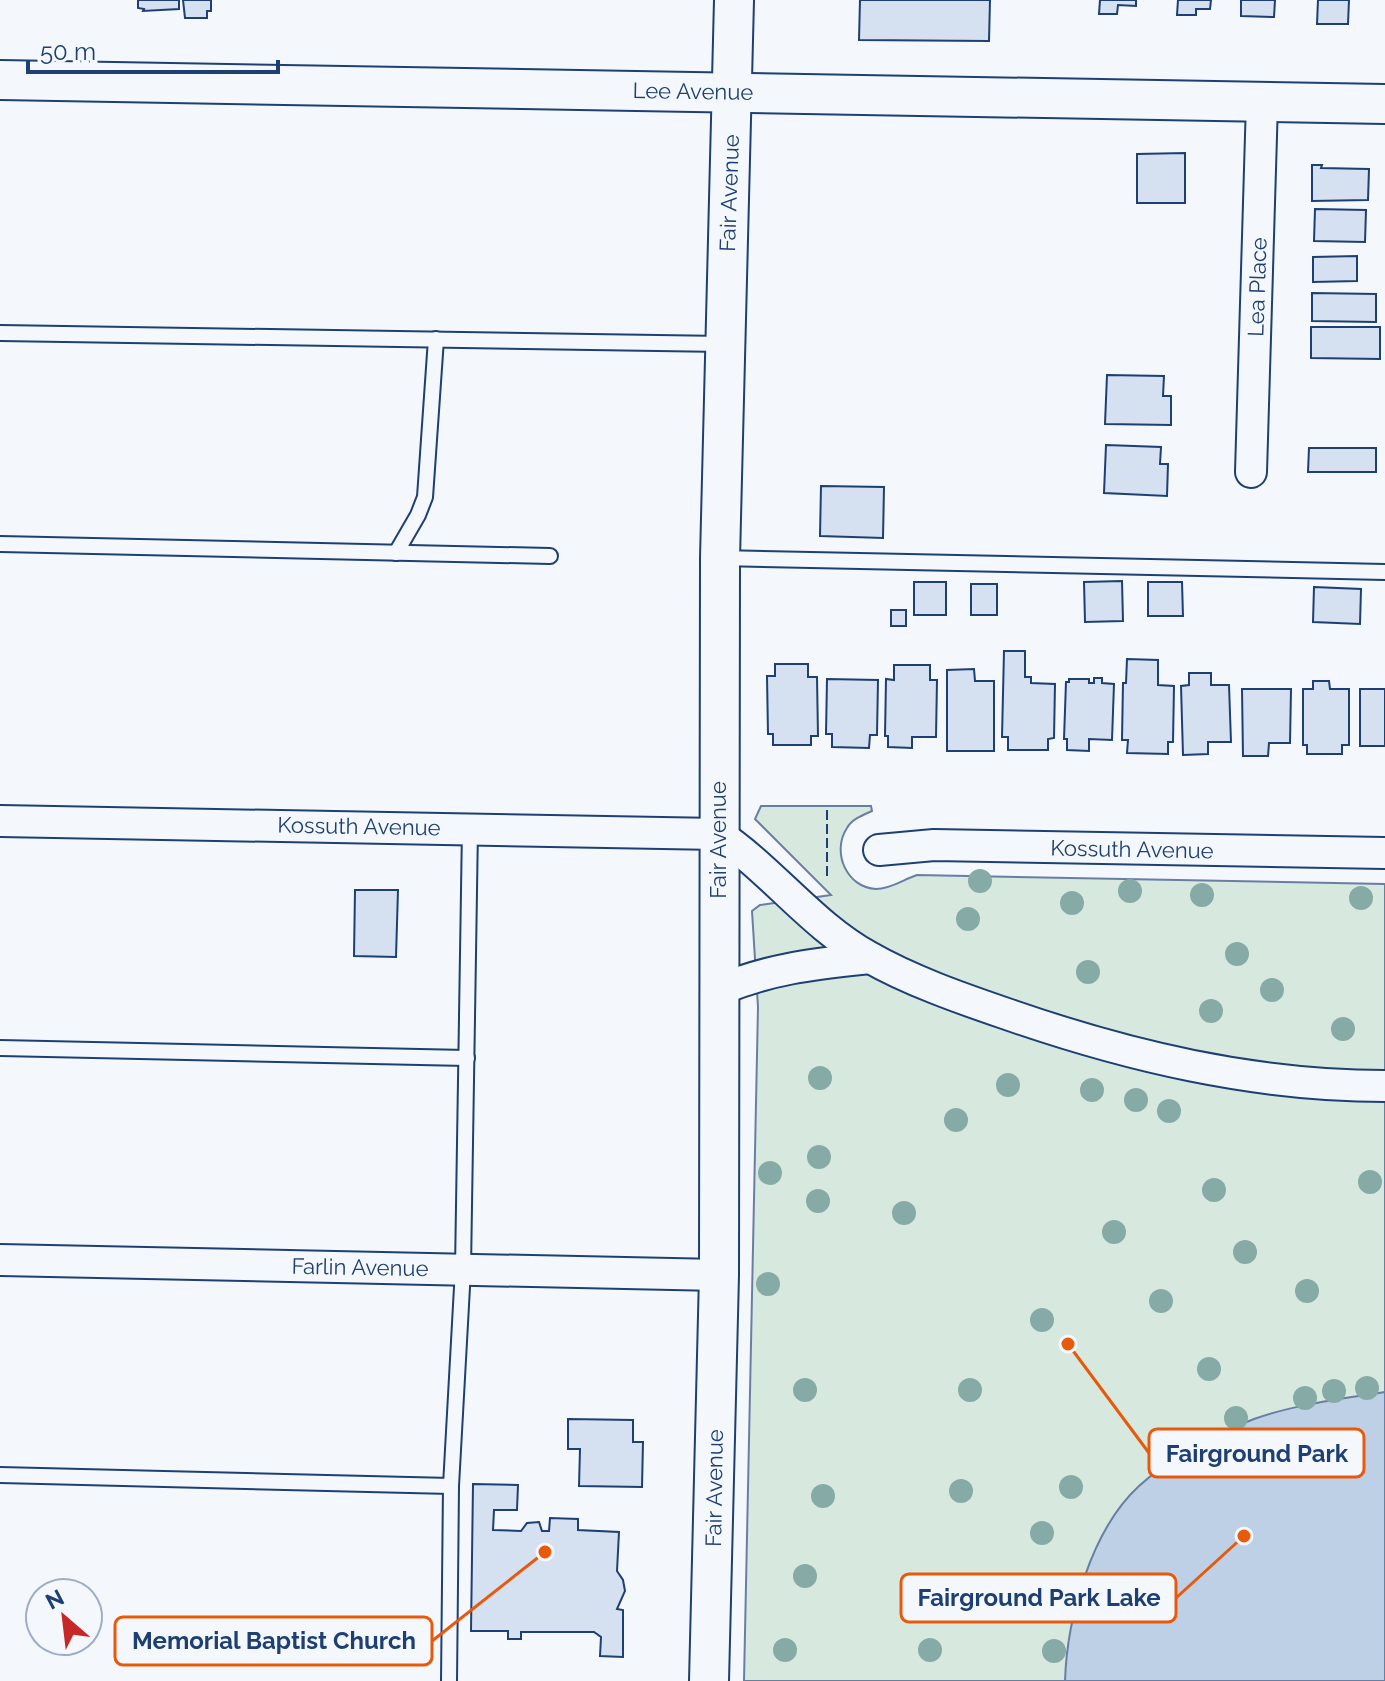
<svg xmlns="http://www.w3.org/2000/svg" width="1385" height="1681" viewBox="0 0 1385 1681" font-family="Raleway,sans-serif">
	<rect width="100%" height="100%" fill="#f4f7fb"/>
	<path fill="#d7e8df" stroke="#687fa3" stroke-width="2" d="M761,806H871L872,811C863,815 852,819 847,828C831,852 847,888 876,889C891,889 904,879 917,875L1385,884V1681H744L758,1007L752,911L760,905L831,895L755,819Z"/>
	<path fill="#bed0e5" stroke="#687fa3" stroke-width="2" d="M1385,1392V1681H1065C1067,1618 1091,1530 1139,1486C1171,1457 1214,1434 1254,1419C1296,1404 1342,1399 1385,1392Z"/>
	<g fill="#d5e0f0" stroke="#1d3f73" stroke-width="2">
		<path d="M138,0H179V9L143,11L144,9L138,8Z"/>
		<path d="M183,0H211V11H207V18H185Z"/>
		<path d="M860,0H990L989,41L859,40Z"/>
		<path d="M1100,0H1136V6L1118,5L1117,14H1099Z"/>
		<path d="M1178,0H1211L1210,9H1196V15H1177Z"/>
		<path d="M1241,0H1275L1274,17L1241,16Z"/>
		<path d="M1318,0H1349L1348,24H1317Z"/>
		<path d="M1185,153V203H1137V154Z"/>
		<path d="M1312,165H1322L1321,168L1369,169L1368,200L1312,201Z"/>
		<path d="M1315,209L1366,210L1365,242L1314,241Z"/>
		<path d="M1357,256V281L1313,282V257Z"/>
		<path d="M1312,293L1376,294V322L1312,321Z"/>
		<path d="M1311,327H1380V359L1311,358Z"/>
		<path d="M1107,375L1164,376L1163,396H1171V425L1105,424Z"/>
		<path d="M1106,445L1161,447L1160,464H1168L1167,496L1104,493Z"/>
		<path d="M1309,448H1376V472H1308Z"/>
		<path d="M821,486L884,487L883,538L820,536Z"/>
		<path d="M1122,581L1123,621L1085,622L1084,582Z"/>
		<rect x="914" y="582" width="32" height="33"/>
		<path d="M1148,582H1182L1183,616H1148Z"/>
		<rect x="971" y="584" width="26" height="31"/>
		<path d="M1314,587L1361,589L1360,624L1313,622Z"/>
		<rect x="891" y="610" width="15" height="16"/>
		<path d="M1004,651H1025V677H1031V683L1055,684L1054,738L1048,739V750H1008V737H1002Z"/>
		<path d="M1127,659L1158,660V685L1174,686L1173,742H1168V754L1127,753L1128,740H1122L1123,683H1126Z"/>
		<path d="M775,664H808V677H817L818,736H811V745H773V734H768L767,676H775Z"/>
		<path d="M894,665H930V680H937L936,737H912V748L888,747V736H885L886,679L894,680Z"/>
		<path d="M974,669L975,681H994V751H947V670Z"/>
		<path d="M1189,673H1211V685H1229L1231,742H1208V754L1183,755L1181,686L1189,685Z"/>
		<path d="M1094,678H1102V683L1114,684L1112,740L1089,739V751L1067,750V739H1064L1066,682H1069V679H1089V683H1094Z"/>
		<path d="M827,679L878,680L877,735H870L869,748L832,747V734H826Z"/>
		<path d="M1313,681H1329L1330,689H1349V745H1342V754H1307V745H1303V689H1313Z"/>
		<path d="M1242,689H1291L1290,743H1269L1268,756H1243Z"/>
		<rect x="1360" y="689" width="25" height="57"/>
		<path d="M355,890H398L396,957L354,956Z"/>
		<path d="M568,1419L633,1420V1442H643L642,1487L579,1486L580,1449H568Z"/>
		<path d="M473,1484L518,1485L517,1510H494L493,1530L521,1531L527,1523L539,1522L542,1531H549L550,1518L578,1519V1530L619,1532L617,1571L623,1580L625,1591L617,1609L623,1610V1657L600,1656L601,1637L594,1632H521V1639H508V1631H471Z"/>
	</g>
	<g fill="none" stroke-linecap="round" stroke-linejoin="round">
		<defs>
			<g id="service">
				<path d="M0,333L724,344"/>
				<path d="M0,544L550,556"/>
				<path d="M396,553L418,515L425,497L436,339"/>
				<path d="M720,558L1385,572"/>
				<path d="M0,1048L467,1058"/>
				<path d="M0,1475L451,1486L463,1269L470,828"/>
				<path d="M449,1681L451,1486"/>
			</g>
			<g id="minor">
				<path d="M1251,472L1262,102"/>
				<path d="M0,821L718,834C772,870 811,925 869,957C909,980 960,998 1004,1013C1127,1056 1254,1086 1385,1086"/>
				<path d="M879,850L934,845L1385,853"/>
				<path d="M719,990C772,968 814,964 870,958"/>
				<path d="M0,1260L719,1275"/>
			</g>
			<g id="tertiary">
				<path d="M0,80L1385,104"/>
				<path d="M709,1681L719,1275L720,558L734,0"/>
			</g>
		</defs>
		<use href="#service" stroke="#1d3f73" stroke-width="18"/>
		<use href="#minor" stroke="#1d3f73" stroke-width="34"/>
		<use href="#tertiary" stroke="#1d3f73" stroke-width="42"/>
		<use href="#service" stroke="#f4f7fb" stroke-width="14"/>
		<use href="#minor" stroke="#f4f7fb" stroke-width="30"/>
		<use href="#tertiary" stroke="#f4f7fb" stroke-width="38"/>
		<path stroke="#1d3f73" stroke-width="2" stroke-dasharray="10 4" stroke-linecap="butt" d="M827,876V809"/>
	</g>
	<g fill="#86aba6">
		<circle cx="980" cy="881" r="12"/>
		<circle cx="1130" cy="891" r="12"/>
		<circle cx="1202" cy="895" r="12"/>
		<circle cx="1361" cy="898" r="12"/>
		<circle cx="1072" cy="903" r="12"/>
		<circle cx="968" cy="919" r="12"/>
		<circle cx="1237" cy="954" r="12"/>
		<circle cx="1088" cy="972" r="12"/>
		<circle cx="1272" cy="990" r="12"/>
		<circle cx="1211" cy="1011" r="12"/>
		<circle cx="1343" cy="1029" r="12"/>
		<circle cx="820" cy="1078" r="12"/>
		<circle cx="1008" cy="1085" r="12"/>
		<circle cx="1092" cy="1090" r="12"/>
		<circle cx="1136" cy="1100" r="12"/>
		<circle cx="1169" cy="1111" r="12"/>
		<circle cx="956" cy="1120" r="12"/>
		<circle cx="819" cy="1157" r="12"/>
		<circle cx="770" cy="1173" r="12"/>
		<circle cx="1370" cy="1182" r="12"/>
		<circle cx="1214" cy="1190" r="12"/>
		<circle cx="818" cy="1201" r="12"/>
		<circle cx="904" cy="1213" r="12"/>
		<circle cx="1114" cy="1232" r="12"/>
		<circle cx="1245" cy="1252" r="12"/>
		<circle cx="768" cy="1284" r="12"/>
		<circle cx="1307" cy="1291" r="12"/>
		<circle cx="1161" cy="1301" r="12"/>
		<circle cx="1042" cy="1320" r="12"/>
		<circle cx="1209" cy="1369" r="12"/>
		<circle cx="1367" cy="1388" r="12"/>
		<circle cx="805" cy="1390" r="12"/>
		<circle cx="970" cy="1390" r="12"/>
		<circle cx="1334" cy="1391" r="12"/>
		<circle cx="1305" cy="1398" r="12"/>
		<circle cx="1236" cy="1418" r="12"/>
		<circle cx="1071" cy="1487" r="12"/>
		<circle cx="961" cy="1491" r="12"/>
		<circle cx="823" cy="1496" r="12"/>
		<circle cx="1042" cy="1533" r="12"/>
		<circle cx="805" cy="1576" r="12"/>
		<circle cx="785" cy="1650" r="12"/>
		<circle cx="930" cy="1650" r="12"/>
		<circle cx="1054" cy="1651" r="12"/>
	</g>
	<g text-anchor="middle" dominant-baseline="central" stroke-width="6" stroke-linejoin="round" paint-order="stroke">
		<g font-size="22" fill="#1d3f73" stroke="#f4f7fb">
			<text transform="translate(693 91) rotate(1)">Lee Avenue</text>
			<text transform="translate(729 193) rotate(-88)">Fair Avenue</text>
			<text transform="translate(1257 287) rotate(-88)">Lea Place</text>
			<text transform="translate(359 826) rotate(1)">Kossuth Avenue</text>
			<text transform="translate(718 840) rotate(-90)">Fair Avenue</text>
			<text transform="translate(1132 849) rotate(1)">Kossuth Avenue</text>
			<text transform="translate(360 1267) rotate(1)">Farlin Avenue</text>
			<text transform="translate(714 1488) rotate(-89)">Fair Avenue</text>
		</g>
	</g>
	<path fill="none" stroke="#e8590c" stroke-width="3" d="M1068 1344L1149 1453M1244 1536L1176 1598M545 1552L432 1641"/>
	<g fill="#e8590c" stroke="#f4f7fb" stroke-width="3">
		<circle cx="1068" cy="1344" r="8"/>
		<circle cx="1244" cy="1536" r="8"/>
		<circle cx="545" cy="1552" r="8"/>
	</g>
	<g fill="#f4f7fb" stroke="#e8590c" stroke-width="3">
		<rect x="1149" y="1429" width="215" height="48" rx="8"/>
		<rect x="901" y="1574" width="275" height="48" rx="8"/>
		<rect x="115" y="1617" width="317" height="48" rx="8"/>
	</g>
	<g font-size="24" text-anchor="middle" font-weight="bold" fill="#1d3f73">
		<text x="1257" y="1462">Fairground Park</text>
		<text x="1039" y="1606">Fairground Park Lake</text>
		<text x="274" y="1649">Memorial Baptist Church</text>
	</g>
	<g transform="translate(64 1617) rotate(332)"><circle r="38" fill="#f4f7fb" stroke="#9eadc5" stroke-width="2"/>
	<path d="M0-6L14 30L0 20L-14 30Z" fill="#c62828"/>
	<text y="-12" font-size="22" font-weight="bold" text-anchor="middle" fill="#1d3f73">N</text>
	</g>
	<path d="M28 60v12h250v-12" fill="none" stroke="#1d3f73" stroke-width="4"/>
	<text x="40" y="60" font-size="24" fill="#1d3f73" stroke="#f4f7fb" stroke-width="6" paint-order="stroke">50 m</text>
</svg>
